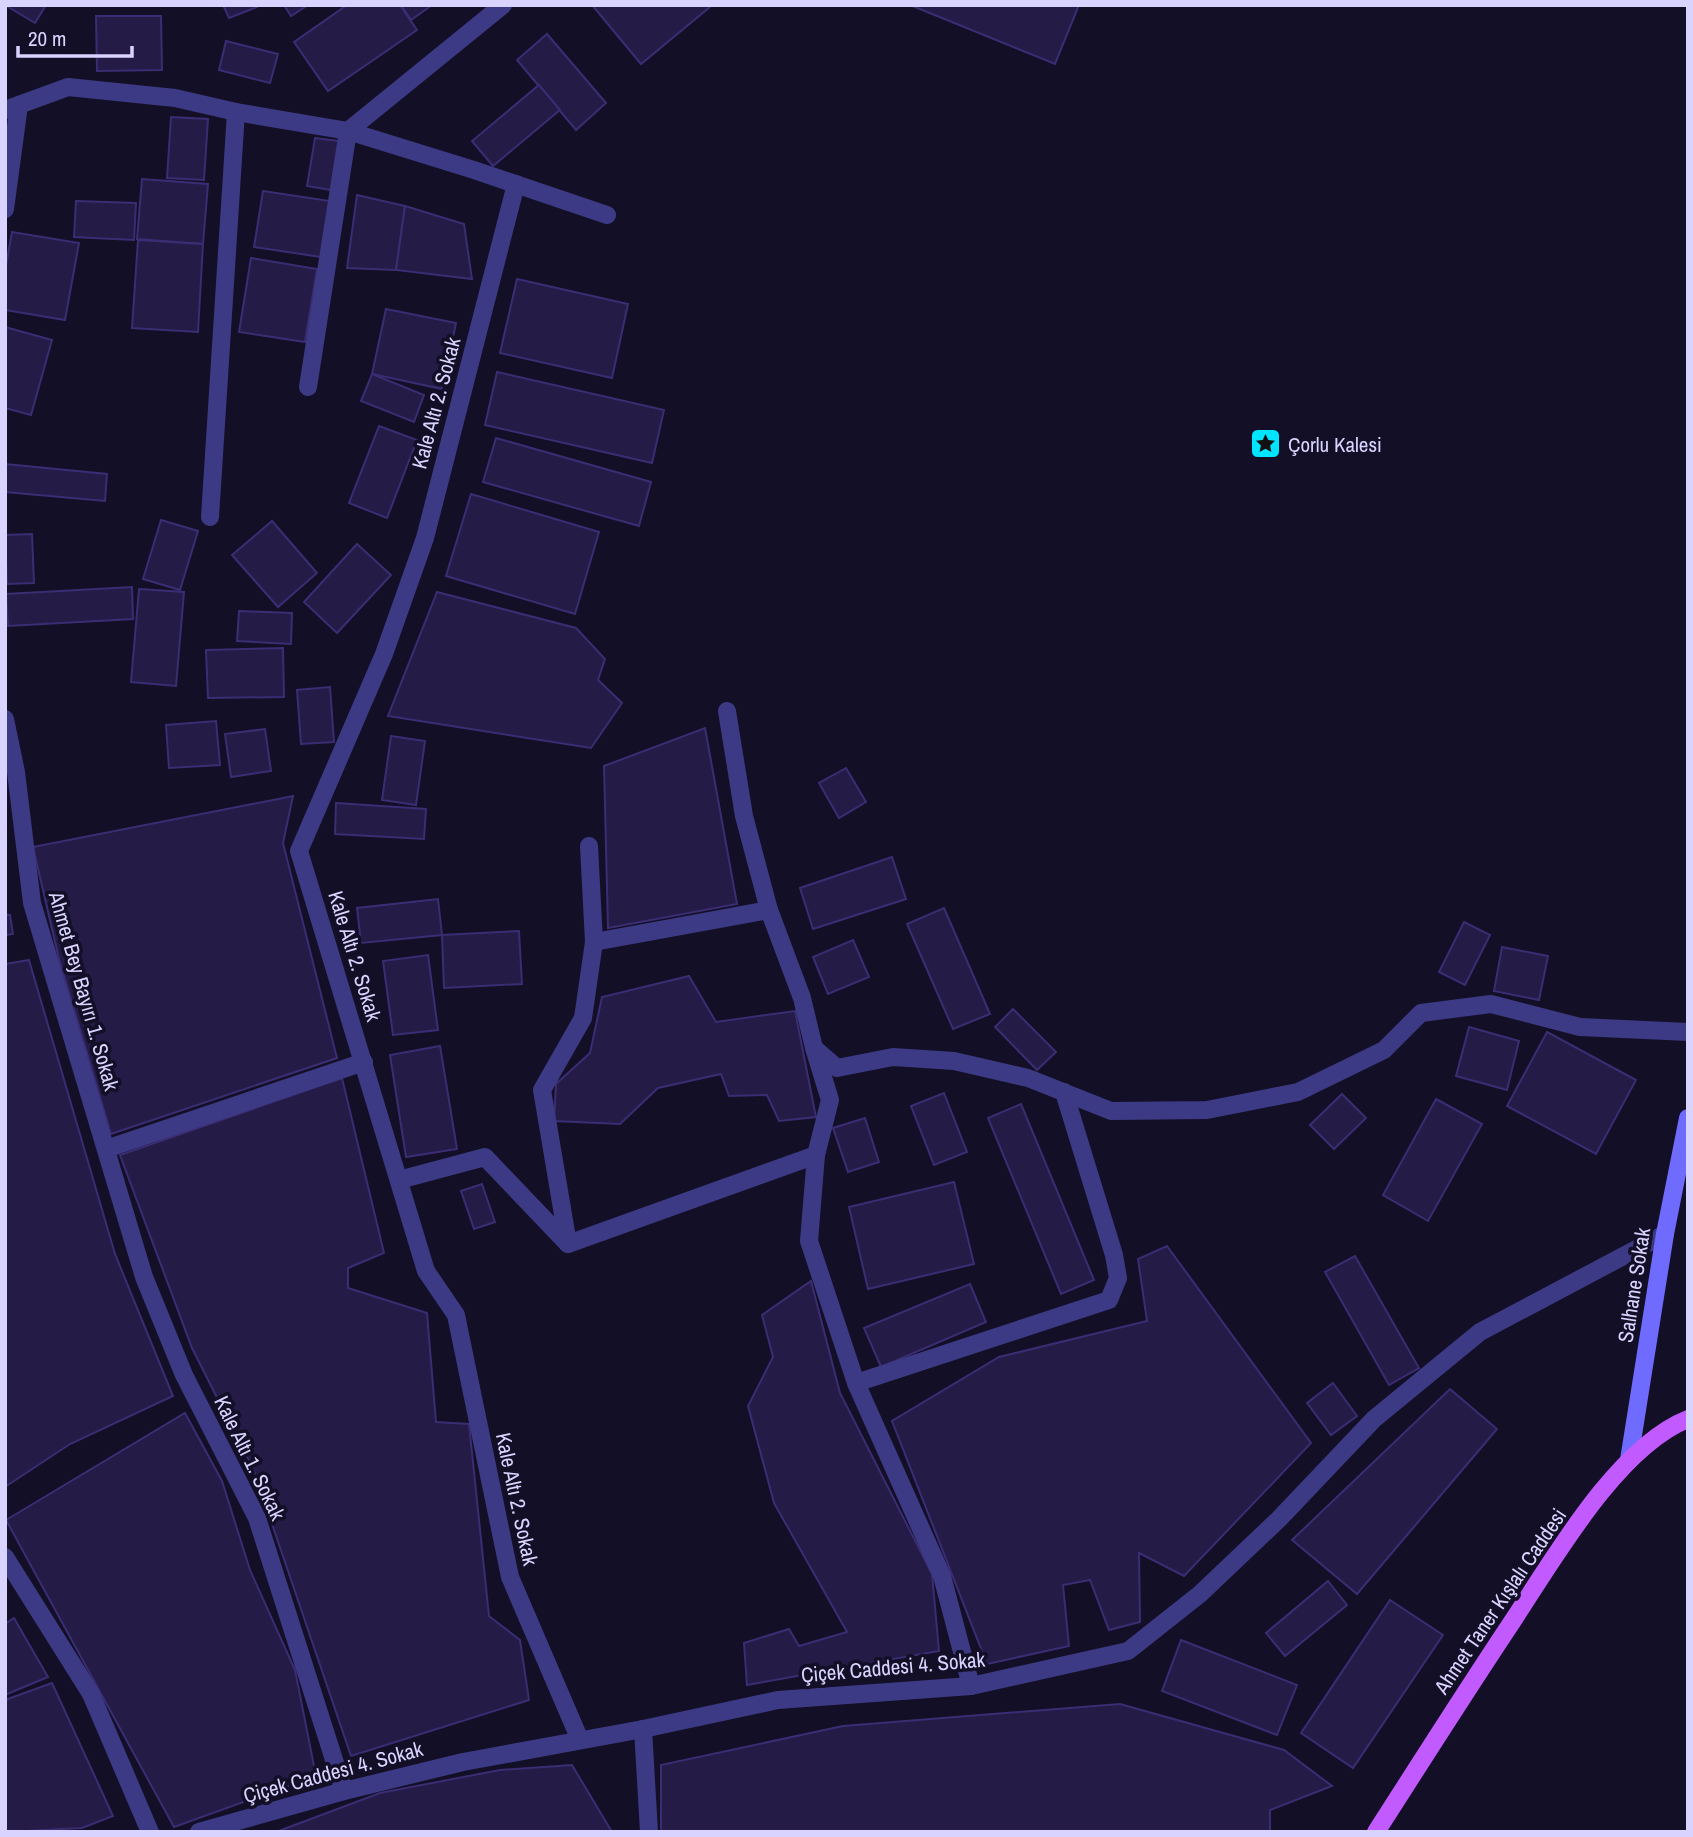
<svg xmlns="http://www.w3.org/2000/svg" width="1693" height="1837" viewBox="0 0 1693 1837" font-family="'Archivo Narrow',sans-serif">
	<rect width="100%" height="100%" fill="#130f26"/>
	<g fill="#241b47" stroke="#3b2d73" stroke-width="2">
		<path d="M5,5H46L35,23Z"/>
		<path d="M223,5H256L257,7L229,18Z"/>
		<path d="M284,5H308L291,16Z"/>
		<path d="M347,5H400L417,30L328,91L294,42Z"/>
		<path d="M401,5H432L411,20Z"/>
		<path d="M592,5H708L710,7L641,64Z"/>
		<path d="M910,5H1079L1055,64Z"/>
		<path d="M96,16H161L162,70L97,71Z"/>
		<path d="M547,34L606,103L576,130L517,60Z"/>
		<path d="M226,41L278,54L270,83L219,70Z"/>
		<path d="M539,85L560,110L493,166L472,141Z"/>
		<path d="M171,117L208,119L204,180L167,178Z"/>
		<path d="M315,138L339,141L331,190L307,186Z"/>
		<path d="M142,179L208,184L203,244L137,239Z"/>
		<path d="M263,191L330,201L321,257L254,247Z"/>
		<path d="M357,195L405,206L396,270L347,268Z"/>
		<path d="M76,201L136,203L134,240L74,237Z"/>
		<path d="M405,206L464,224L472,279L396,270Z"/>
		<path d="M12,232L79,243L65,320L5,310V271Z"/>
		<path d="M138,240L203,244L198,332L132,328Z"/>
		<path d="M251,258L317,269L305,342L239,332Z"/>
		<path d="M517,279L628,304L612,378L500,353Z"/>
		<path d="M386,309L456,323L442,389L372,374Z"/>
		<path d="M5,327L52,340L31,415L5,408Z"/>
		<path d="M497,372L664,410L652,463L485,425Z"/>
		<path d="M372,374L424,395L414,422L361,401Z"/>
		<path d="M379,426L417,440L387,518L349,503Z"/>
		<path d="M496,438L651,482L639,526L483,482Z"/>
		<path d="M5,464L107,474L105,501L5,492Z"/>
		<path d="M471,494L599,532L575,614L446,576Z"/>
		<path d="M161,520L198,531L180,590L143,579Z"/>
		<path d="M272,521L317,573L278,607L232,555Z"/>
		<path d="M32,534L34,583L7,584L5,535Z"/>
		<path d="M357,544L391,575L337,633L304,602Z"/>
		<path d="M132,587L133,619L8,626L6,594Z"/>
		<path d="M139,589L184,592L176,686L131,682Z"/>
		<path d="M437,592L576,628L605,659L598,680L622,703L591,748L388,716Z"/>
		<path d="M239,611L292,613L291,644L237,641Z"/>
		<path d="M283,648L284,697L208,698L206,650Z"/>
		<path d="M330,687L334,742L301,744L297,690Z"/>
		<path d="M216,721L220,765L169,768L166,725Z"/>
		<path d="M705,728L737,904L608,928L604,766Z"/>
		<path d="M265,729L271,771L231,777L225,734Z"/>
		<path d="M391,736L425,741L416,805L382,800Z"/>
		<path d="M846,768L866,802L839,818L819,783Z"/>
		<path d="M293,796L283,843L337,1058L111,1134L59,959L33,847Z"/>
		<path d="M336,803L426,809L424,839L335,834Z"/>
		<path d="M892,857L906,899L813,929L800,888Z"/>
		<path d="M438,899L442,935L361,943L357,908Z"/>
		<path d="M944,908L990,1014L953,1029L907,924Z"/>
		<path d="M5,915H10L13,934L5,935Z"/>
		<path d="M1464,922L1490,935L1465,985L1439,972Z"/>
		<path d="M519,931L522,984L444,988L442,935Z"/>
		<path d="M853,940L869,977L828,994L813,957Z"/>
		<path d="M1502,947L1548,956L1539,1000L1494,991Z"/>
		<path d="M428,955L438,1030L393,1035L383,961Z"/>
		<path d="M29,960L115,1254L173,1396L70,1444L5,1487V964Z"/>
		<path d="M689,976L716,1022L795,1011L816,1117L779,1121L767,1095L729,1096L721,1074L658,1088L620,1124L554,1121L556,1084L590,1053L602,997Z"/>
		<path d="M1013,1009L1056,1052L1037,1070L995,1027Z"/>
		<path d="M1469,1027L1519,1041L1507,1090L1456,1076Z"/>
		<path d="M1547,1032L1636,1080L1596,1154L1507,1106Z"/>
		<path d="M440,1046L457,1149L406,1157L390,1055Z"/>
		<path d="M342,1078L384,1253L348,1268V1288L427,1313L436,1422L469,1424L489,1616L520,1640L529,1700L351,1756L254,1471L192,1348L120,1155Z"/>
		<path d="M944,1093L967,1152L934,1165L911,1106Z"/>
		<path d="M1342,1094L1366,1118L1334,1149L1310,1125Z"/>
		<path d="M1436,1099L1482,1124L1428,1221L1383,1195Z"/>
		<path d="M1021,1104L1094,1280L1061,1294L988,1118Z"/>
		<path d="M865,1118L879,1162L848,1172L833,1128Z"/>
		<path d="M954,1182L974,1264L868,1289L849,1207Z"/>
		<path d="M482,1184L495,1222L474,1229L461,1191Z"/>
		<path d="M1167,1246L1311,1443L1184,1576L1139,1553L1140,1622L1109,1630L1090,1580L1063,1585L1069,1646L987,1664L892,1421L999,1357L1147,1321L1138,1259Z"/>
		<path d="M1355,1256L1419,1368L1389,1385L1325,1272Z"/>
		<path d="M811,1281L840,1393L932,1574L939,1651L747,1685L744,1643L789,1629L799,1646L847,1632L774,1503L748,1406L773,1357L762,1315Z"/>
		<path d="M970,1284L986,1322L881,1367L864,1328Z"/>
		<path d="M1333,1383L1357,1416L1331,1435L1307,1403Z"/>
		<path d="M1450,1389L1497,1429L1357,1594L1292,1540Z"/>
		<path d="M185,1413L222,1481L250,1570L295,1670L316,1776L174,1827L6,1520Z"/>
		<path d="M1328,1581L1347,1605L1285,1656L1266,1633Z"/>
		<path d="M1390,1600L1443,1635L1353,1768L1301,1733Z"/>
		<path d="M14,1618L48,1677L5,1695V1624Z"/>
		<path d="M1181,1640L1297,1685L1277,1735L1162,1691Z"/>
		<path d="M52,1683L113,1816L82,1828L5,1832V1700Z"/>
		<path d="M1120,1704L1284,1750L1332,1786L1270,1810V1832H661V1765L843,1726Z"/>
		<path d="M572,1765L612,1832H276L380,1793L500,1770Z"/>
	</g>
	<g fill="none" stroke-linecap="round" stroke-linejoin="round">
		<g stroke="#3d3a85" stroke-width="18">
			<path d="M5,110L68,87L175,98L236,112L348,131L474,170L607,215"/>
			<path d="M516,184L425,538L384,654L299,851L426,1271L456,1315L510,1577L580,1740"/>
			<path d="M5,209L19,105"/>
			<path d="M308,387L348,131L503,5"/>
			<path d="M210,517L236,112"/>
			<path d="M727,711L744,816L769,910L802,998L814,1048L837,1068L893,1057L954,1061L1028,1078L1111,1111L1207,1110L1298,1092L1384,1050L1421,1013L1491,1004L1580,1027L1688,1032"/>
			<path d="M5,719L16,772L32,903L144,1277L184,1375L257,1518L344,1791"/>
			<path d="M594,942L769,910"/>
			<path d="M814,1048L830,1100L816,1155L809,1241L856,1383L942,1576L971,1686"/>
			<path d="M106,1149L364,1062"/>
			<path d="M399,1180L485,1157L568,1244L816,1155"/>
			<path d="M568,1244L542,1090L583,1018L594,942L589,846"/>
			<path d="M856,1383L1109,1300L1118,1278L1114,1255L1064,1092"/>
			<path d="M5,1557L91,1694L150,1832"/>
			<path d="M643,1729L649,1832"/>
			<path d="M199,1832L344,1791L463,1762L643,1729L778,1700L971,1686L1128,1651L1200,1594L1279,1519L1374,1419L1480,1332L1665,1234"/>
		</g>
		<path stroke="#6f6bff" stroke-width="18" d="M1629,1460L1665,1234L1688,1118"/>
		<path stroke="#c25bff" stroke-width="18" d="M1376,1832C1421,1762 1466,1691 1512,1622C1553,1560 1617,1447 1688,1419"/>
	</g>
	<defs>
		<symbol id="sight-square" viewBox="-11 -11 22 22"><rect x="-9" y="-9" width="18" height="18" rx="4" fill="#00e5ff" stroke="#130f26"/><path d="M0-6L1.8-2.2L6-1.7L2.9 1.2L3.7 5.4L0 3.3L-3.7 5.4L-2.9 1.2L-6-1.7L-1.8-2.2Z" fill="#111"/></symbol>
	</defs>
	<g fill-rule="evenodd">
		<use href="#sight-square" x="1248" y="426" width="35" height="35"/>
	</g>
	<g text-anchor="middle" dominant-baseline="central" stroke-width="7" stroke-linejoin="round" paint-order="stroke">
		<g font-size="21" fill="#d9d4ff" stroke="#130f26">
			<text transform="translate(436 403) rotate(-75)">Kale Altı 2. Sokak</text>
			<text transform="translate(355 956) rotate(73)">Kale Altı 2. Sokak</text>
			<text transform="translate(84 991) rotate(74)">Ahmet Bey Bayırı 1. Sokak</text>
			<text transform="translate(1634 1285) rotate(-81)">Salhane Sokak</text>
			<text transform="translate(250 1458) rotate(64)">Kale Altı 1. Sokak</text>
			<text transform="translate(517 1499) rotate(78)">Kale Altı 2. Sokak</text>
			<text transform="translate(1500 1601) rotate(-56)">Ahmet Taner Kışlalı Caddesi</text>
			<text transform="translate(893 1667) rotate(-5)">Çiçek Caddesi 4. Sokak</text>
			<text transform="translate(333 1772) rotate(-15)">Çiçek Caddesi 4. Sokak</text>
		</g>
		<g font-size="21" fill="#d9d4ff" stroke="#130f26" text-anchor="start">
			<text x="1288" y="444">Çorlu Kalesi</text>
		</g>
	</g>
	<rect width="1693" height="1837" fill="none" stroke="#d9d4ff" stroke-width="14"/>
	<path d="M18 46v10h114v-10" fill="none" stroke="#d9d4ff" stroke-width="3.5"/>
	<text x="28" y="46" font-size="21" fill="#d9d4ff" stroke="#130f26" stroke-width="5" paint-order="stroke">20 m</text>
</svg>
